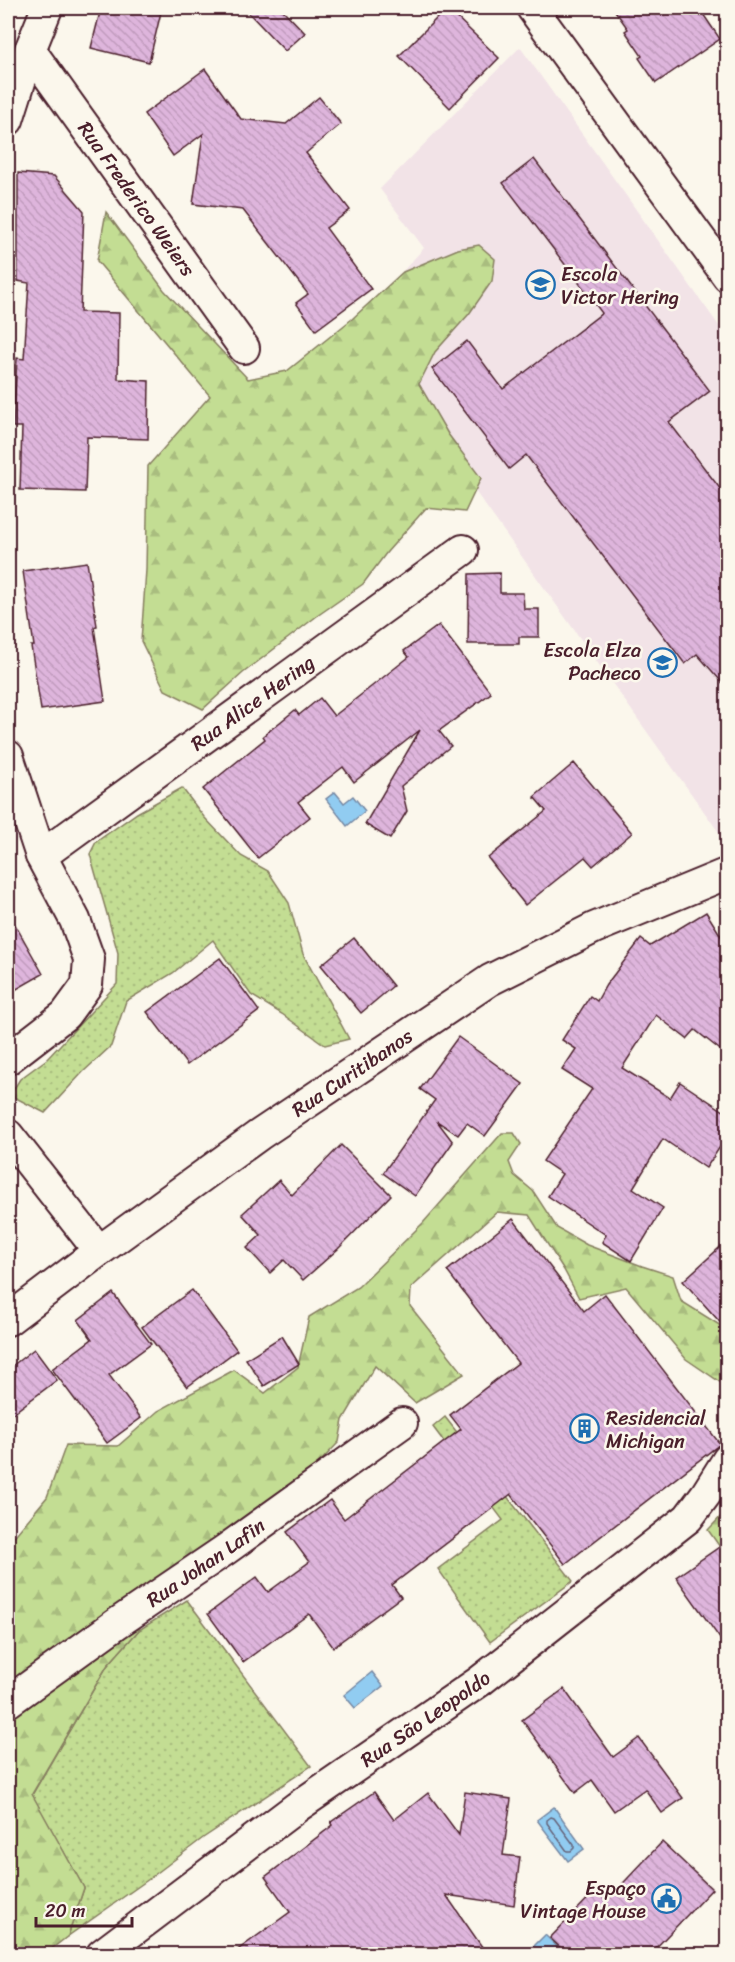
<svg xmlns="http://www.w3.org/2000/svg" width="735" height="1962" viewBox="0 0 735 1962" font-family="Sriracha,sans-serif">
	<defs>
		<pattern id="grass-dots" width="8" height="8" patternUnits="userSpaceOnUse" patternTransform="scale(1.5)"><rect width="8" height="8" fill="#c3dd93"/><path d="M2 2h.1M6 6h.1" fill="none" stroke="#a9bd7f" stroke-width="1.8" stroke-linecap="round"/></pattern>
		<pattern id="forest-firs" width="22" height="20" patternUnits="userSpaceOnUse" patternTransform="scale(1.5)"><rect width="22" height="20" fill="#c3dd93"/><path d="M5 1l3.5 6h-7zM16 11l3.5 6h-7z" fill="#a9bd7f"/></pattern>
		<pattern id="building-back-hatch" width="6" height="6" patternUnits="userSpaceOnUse" patternTransform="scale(1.5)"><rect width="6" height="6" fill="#deb5dc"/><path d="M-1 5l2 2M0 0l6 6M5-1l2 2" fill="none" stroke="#c09bbd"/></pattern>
	</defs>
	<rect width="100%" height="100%" fill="#fbf7ec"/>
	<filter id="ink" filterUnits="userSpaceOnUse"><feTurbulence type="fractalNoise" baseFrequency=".0167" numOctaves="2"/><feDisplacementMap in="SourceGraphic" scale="12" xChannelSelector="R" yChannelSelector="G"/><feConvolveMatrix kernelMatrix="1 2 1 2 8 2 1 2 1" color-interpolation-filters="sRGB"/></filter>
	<g filter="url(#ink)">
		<path fill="#f2e3e7" d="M520,47L727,337V830L720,834L355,323L424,248L380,189Z"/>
		<g fill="url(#grass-dots)" stroke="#867e5f" stroke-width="1.5">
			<path d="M182,788L204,817L241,856L268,871L289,903L303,954L349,1039L325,1045L282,1014L251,995L213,940L173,973L126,1001L111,1046L83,1072L45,1113L10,1095L20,1079L47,1059L117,984L118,953L90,854L96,842L137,813Z"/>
			<path d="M445,1417L573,1581L490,1642L438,1569L503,1520L433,1427Z"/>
			<path d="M187,1600L311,1766L203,1838L149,1879L68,1936L84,1888L32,1795L107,1666L139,1630Z"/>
		</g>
		<g fill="url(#forest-firs)" stroke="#867e5f" stroke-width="1.5">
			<path d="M106,212L164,290L248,379L287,371L352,319L403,272L458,249L479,245L495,259L492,281L469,314L435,352L419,384L448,434L481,478L465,512L426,508L387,552L363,584L317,616L243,673L203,709L165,690L141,641L146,570L148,466L210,396L97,261Z"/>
			<path d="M502,1133H514L521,1144L509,1162L514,1175L533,1191L557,1228L587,1245L642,1266L673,1276L681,1301L721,1326H727V1377L720,1382L686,1359L626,1287L579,1298L564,1270L529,1215L497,1212L411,1288L410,1306L464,1374L415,1403L375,1366L343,1420L339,1442L295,1488L142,1594L139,1630L107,1666L32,1794L84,1888L68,1936L45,1954H8V1541L12,1539L47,1497L66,1445L118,1446L158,1411L234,1370L265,1393L298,1367L309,1317L358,1287L423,1223Z"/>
			<path d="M727,1510V1557L708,1530Z"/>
		</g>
		<g fill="#91ccf1" stroke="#7587a2" stroke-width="1.5">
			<path d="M335,792L344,803L353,796L365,811L347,826L326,799Z"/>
			<path d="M372,1672L383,1686L355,1708L344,1695Z"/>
			<path d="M554,1807L584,1849L568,1861L537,1820Z"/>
			<path d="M545,1935L563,1952L561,1954H526Z"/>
		</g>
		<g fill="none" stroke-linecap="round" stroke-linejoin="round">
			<path stroke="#66647a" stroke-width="1.5" d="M551,1817L554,1818L574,1845V1848L571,1851H567L547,1823V1820Z"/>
		</g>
		<g fill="url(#building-back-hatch)" stroke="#4a1f2b" stroke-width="1.5">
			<path d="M101,8H162L149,62L91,48Z"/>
			<path d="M244,8H281L305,33L285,51Z"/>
			<path d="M447,8L499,58L450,108L399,56Z"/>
			<path d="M613,8H699L720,39L656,83L639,58L642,56L625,31L628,29Z"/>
			<path d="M205,69L241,119L286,124L319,97L341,124L306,153L350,210L326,228L371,289L316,330L296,303L308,294L243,210L193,204L203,134L173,156L144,114Z"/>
			<path d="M534,159L710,391L669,422L728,499V689L697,654L685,664L526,455L509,469L432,369L467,341L503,389L602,313L503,183Z"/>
			<path d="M18,173L54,176L84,211L80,312L119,313L118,379L149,381L148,439L87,437L85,492L20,490L22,427H13L17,358L24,359L29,283L18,281Z"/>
			<path d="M87,562L97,626L94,627L105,701L41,710L31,646H34L23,571Z"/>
			<path d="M500,573V593H523L524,609H539V637H519V644H468L469,574Z"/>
			<path d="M439,625L491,693L439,731L451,746L401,786L407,811L390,839L365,824L420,730L354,782L343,767L298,802L310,817L258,858L203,789L265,739L263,736L295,710L299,715L320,698L334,716L409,657L404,651Z"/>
			<path d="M574,763L632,833L593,866L585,857L525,905L488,858L546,811L534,797Z"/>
			<path d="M8,912L43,974L8,994Z"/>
			<path d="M706,912L728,947V1056L695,1030L687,1039L656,1015L622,1068L670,1098L680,1082L728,1114V1135L706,1168L663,1139L633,1188L663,1208L631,1261L602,1242L606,1235L548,1196L562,1174L543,1161L592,1089L562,1070L576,1049L562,1040L590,996L597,1001L606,985L641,939L650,946Z"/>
			<path d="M354,938L393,986L361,1013L321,965Z"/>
			<path d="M220,958L259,1011L187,1065L147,1012Z"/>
			<path d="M458,1037L523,1084L485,1136L467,1123L458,1135L437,1121L453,1142L415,1196L383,1173L435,1100L420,1089Z"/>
			<path d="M341,1145L391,1195L338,1249L303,1280L284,1260L270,1273L247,1248L261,1235L242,1214L279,1180L292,1195Z"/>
			<path d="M513,1219L584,1311L605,1294L720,1444L565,1564L511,1494L392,1585L401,1597L333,1647L309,1614L243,1662L208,1614L257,1577L268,1592L309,1562L287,1532L330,1500L344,1519L461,1429L450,1415L518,1363L447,1271Z"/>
			<path d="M728,1240V1331L683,1281Z"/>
			<path d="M192,1290L237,1350L187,1387L142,1327Z"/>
			<path d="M113,1293L151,1344L109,1375L141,1418L107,1443L52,1369L92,1339L78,1320Z"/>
			<path d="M282,1336L299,1364L264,1386L246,1359Z"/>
			<path d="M34,1349L57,1380L8,1417V1369Z"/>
			<path d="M728,1541V1650L676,1577Z"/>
			<path d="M564,1689L613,1757L639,1738L683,1798L662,1813L645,1789L614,1811L592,1780L575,1793L522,1720Z"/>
			<path d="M374,1792L394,1820L428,1793L459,1835L465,1792L511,1799L503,1855L520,1857L514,1905L446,1895L487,1954H232L290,1912L265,1877L333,1825L331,1822Z"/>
			<path d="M662,1842L712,1889L650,1954H567L550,1938L599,1887L610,1897Z"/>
		</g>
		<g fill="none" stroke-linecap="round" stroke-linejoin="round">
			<defs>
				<g id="street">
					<path d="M532,8L728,277"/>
					<path id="s1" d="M30,50L244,348"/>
					<path d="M8,120L30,50L47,8"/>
					<path d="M8,756L41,856L75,920L89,959L87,985L65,1015L8,1059"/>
					<path id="s2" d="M41,856L463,550"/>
					<path d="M8,1135L99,1251"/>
					<path id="s3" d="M8,1320L99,1251L259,1135L490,980L594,928L728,873"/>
					<path id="s4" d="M8,1702L116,1624L225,1550L402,1423"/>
					<path id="s5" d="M102,1954L297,1807L480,1681L688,1518L706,1494L728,1459"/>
				</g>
			</defs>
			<use href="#street" stroke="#4a1f2b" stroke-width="34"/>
			<use href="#street" stroke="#fbf7ec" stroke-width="30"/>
		</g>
	</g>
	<defs>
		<symbol id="school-ring" viewBox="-11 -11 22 22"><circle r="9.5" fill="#fbf7ec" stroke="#1f6fb2" stroke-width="1.5"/><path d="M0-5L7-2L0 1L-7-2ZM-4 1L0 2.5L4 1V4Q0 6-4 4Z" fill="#1f6fb2"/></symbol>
		<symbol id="building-ring" viewBox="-11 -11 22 22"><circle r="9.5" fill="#fbf7ec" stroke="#1f6fb2" stroke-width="1.5"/><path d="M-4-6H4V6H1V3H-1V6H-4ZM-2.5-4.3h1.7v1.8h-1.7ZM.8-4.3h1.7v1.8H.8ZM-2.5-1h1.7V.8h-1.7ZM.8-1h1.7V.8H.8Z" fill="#1f6fb2"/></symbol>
		<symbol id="civic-ring" viewBox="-11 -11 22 22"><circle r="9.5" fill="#fbf7ec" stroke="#1f6fb2" stroke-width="1.5"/><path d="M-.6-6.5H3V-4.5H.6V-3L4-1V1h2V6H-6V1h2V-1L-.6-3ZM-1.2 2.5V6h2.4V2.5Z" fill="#1f6fb2"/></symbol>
	</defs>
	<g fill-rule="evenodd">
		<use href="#school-ring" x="524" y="268" width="33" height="33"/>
		<use href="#school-ring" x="646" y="646" width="33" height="33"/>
		<use href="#building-ring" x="568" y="1412" width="33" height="33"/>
		<use href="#civic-ring" x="650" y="1882" width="33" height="33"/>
	</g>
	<g text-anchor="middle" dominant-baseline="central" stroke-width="5" stroke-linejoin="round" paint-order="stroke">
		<g font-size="20" fill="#4a1f2b" stroke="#fbf7ec">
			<text stroke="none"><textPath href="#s1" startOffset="183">Rua Frederico Weiers</textPath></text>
			<text stroke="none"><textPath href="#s2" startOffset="261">Rua Alice Hering</textPath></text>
			<text stroke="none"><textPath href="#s3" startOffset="424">Rua Curitibanos</textPath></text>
			<text stroke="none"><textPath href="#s4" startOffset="242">Rua Johan Lafin</textPath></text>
			<text stroke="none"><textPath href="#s5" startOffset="400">Rua São Leopoldo</textPath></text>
		</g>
		<g font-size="20" fill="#4a1f2b" stroke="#fbf7ec" text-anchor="start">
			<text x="561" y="274">Escola<tspan x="561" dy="23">Victor Hering</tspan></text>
			<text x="641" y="650" text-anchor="end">Escola Elza<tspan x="641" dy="23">Pacheco</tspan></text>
			<text x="606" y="1418">Residencial<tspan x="606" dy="23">Michigan</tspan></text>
			<text x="646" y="1888" text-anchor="end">Espaço<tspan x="646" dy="23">Vintage House</tspan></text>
		</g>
	</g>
	<rect width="735" height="1962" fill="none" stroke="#fbf7ec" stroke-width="30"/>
	<rect x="15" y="15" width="705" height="1932" fill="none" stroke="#4a1f2b" stroke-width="2" filter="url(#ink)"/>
	<path d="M36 1917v9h96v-9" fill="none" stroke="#4a1f2b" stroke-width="3"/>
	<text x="45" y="1917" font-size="18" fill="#4a1f2b" stroke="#fbf7ec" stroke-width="4.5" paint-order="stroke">20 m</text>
</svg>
